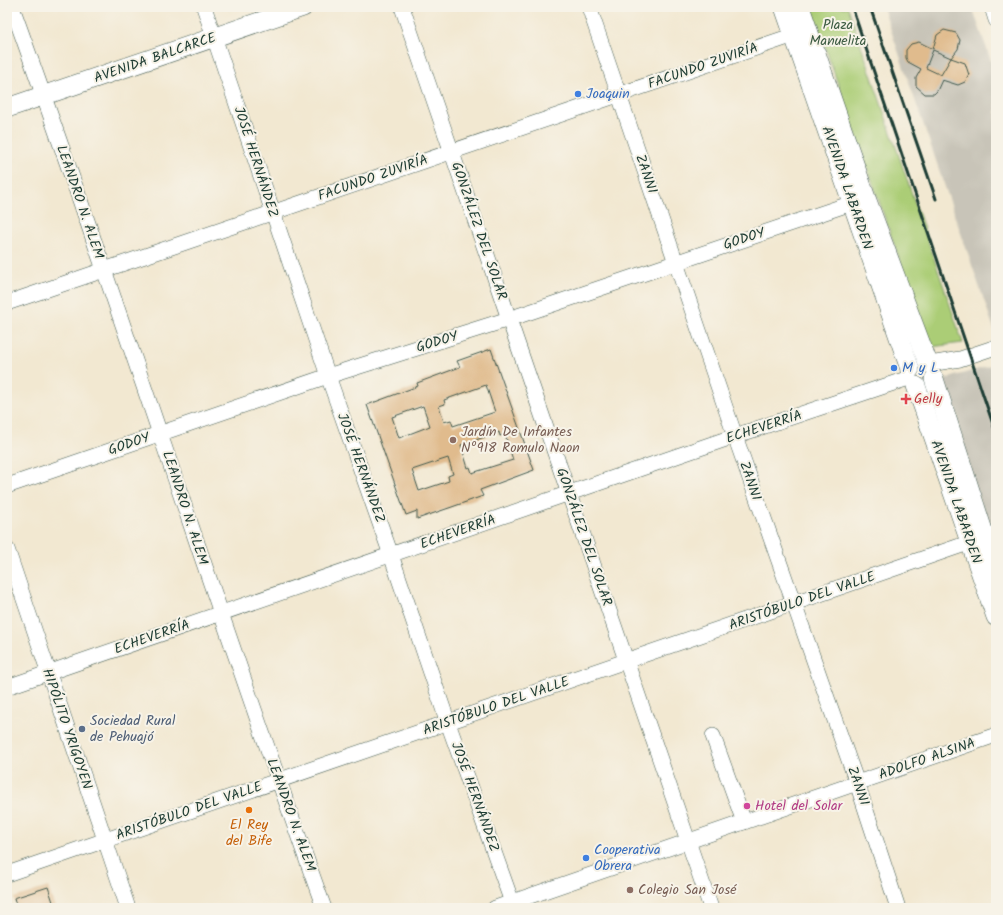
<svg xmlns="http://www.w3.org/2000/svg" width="1003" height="915" viewBox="0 0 1003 915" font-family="Kalam,sans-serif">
	<rect width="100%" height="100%" fill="#f7f3e8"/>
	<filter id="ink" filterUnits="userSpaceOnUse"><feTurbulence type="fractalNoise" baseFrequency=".025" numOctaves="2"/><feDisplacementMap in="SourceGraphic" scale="8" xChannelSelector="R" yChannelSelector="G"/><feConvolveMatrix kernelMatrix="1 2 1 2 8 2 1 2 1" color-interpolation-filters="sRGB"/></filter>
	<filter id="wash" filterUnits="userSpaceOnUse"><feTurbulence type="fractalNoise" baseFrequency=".012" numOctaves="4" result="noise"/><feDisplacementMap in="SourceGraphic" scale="16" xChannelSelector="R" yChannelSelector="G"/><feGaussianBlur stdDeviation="0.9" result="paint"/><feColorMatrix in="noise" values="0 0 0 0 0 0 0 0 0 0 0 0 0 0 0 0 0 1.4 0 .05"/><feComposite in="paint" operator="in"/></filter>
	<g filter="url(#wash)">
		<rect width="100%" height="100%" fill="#f2e8d1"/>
		<g fill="#c8c4b8">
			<path d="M883,7H972L996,75V329H994Z"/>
			<path d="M996,364V550L938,381Z"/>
		</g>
		<path fill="#abcd76" stroke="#658555" d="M811,7H848L963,343L930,347Z"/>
		<g id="blocks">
			<g fill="#e0bb8d" fill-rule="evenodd">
				<path d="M944,30L956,33L960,40L958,49L951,58L933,50L926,68L941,75L951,58L965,63L969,75L965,82L958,85L942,80L937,91L934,94H925L916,86V78L921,69L908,62L906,58V50L911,44L919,42L933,49L937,35Z"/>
				<path d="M491,349L534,470L480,490L483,496L449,508L417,519V511L406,515L367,405L418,386L417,383L460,367L457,361ZM486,385L495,412L453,426L451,420L444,422L439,406L445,404L444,400ZM423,406L430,426L399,438L392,417ZM499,432L500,436L505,434L513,460L472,473L470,467L468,468L461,445ZM448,458L453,474L448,476L449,481L419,491L412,470Z"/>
				<path d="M48,887L55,908H17L14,898Z"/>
			</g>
		</g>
	</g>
	<g filter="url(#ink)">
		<use href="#blocks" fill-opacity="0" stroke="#3f574c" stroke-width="1"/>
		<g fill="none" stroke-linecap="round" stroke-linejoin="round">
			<defs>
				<g id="minor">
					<path d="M12,7C120,306 216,609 324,908"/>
					<path d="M204,7L328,376L391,555L448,723L514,908"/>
					<path d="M402,7L711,908"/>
					<path d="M589,7L735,436L857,783L898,908"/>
					<path d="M992,7L996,20"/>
					<path d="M7,303L803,32"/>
					<path d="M930,364L960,359L996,347"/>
					<path d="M7,486L328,376L509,319L861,200"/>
					<path d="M7,549L128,908"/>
					<path d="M7,687L735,436L909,378"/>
					<path d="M713,736L744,822"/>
					<path d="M7,874L980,539"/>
					<path d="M495,908L996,735"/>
				</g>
				<g id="major">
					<path d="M784,7L910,369"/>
					<path d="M800,7L866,198L928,363"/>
					<path d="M7,108L303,7"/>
					<path d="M934,379L996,571"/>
					<path d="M916,386L996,617"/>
				</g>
			</defs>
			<use href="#minor" stroke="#3f574c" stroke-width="16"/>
			<use href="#major" stroke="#3f574c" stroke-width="20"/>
			<use href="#minor" stroke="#fff" stroke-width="15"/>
			<use href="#major" stroke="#fff" stroke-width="19"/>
			<g stroke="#1f3d34" stroke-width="3">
				<path d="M852,7L996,433"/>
				<path d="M870,7L936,199"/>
			</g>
		</g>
	</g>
	<g fill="#3f7fe0" stroke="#f7f3e8" stroke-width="1.5">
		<circle cx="578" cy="94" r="4"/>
		<circle cx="894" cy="368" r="4"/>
		<circle cx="586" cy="858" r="4"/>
	</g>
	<path fill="#e0444e" stroke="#f7f3e8" stroke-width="1.5" d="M904 393h4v4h4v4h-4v4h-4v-4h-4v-4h4z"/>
	<g fill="#8d6e63" stroke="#f7f3e8" stroke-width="1.5">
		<circle cx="453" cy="440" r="4"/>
		<circle cx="630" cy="890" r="4"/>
	</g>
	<circle fill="#5c6f8a" stroke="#f7f3e8" stroke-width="1.5" cx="82" cy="729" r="4"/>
	<circle fill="#d1479c" stroke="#f7f3e8" stroke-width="1.5" cx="747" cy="806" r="4"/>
	<circle fill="#e8710a" stroke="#f7f3e8" stroke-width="1.5" cx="249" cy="810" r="4"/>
	<g text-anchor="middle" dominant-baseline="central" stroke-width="4" stroke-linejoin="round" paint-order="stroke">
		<g font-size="14" fill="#3b5a41" stroke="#f7f3e8">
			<text x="838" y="25">Plaza<tspan x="838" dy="16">Manuelita</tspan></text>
		</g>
		<g font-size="14" fill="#1f3d34" stroke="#f7f3e8">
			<text transform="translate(155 58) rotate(-19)">AVENIDA BALCARCE</text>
			<text transform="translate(703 66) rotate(-19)">FACUNDO ZUVIRÍA</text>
			<text transform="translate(256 162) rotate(72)">JOSÉ HERNÁNDEZ</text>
			<text transform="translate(646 174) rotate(71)">ZANNI</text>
			<text transform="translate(373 178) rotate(-19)">FACUNDO ZUVIRÍA</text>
			<text transform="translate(847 188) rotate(71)">AVENIDA LABARDEN</text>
			<text transform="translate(80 202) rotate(71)">LEANDRO N. ALEM</text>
			<text transform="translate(479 231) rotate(71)">GONZÁLEZ DEL SOLAR</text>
			<text transform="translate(744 239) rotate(-18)">GODOY</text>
			<text transform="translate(437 342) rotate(-17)">GODOY</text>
			<text transform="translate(764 427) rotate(-18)">ECHEVERRÍA</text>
			<text transform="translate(129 444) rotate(-19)">GODOY</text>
			<text transform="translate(361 468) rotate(70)">JOSÉ HERNÁNDEZ</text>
			<text transform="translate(750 481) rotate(71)">ZANNI</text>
			<text transform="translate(956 502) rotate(71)">AVENIDA LABARDEN</text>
			<text transform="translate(185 508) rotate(72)">LEANDRO N. ALEM</text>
			<text transform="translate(458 532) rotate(-19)">ECHEVERRÍA</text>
			<text transform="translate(584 537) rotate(71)">GONZÁLEZ DEL SOLAR</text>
			<text transform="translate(802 601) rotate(-19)">ARISTÓBULO DEL VALLE</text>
			<text transform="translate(152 637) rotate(-19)">ECHEVERRÍA</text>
			<text transform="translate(496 706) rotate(-19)">ARISTÓBULO DEL VALLE</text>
			<text transform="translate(67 729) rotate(71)">HIPÓLITO YRIGOYEN</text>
			<text transform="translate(927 759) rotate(-19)">ADOLFO ALSINA</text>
			<text transform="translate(858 786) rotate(71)">ZANNI</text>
			<text transform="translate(475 797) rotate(70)">JOSÉ HERNÁNDEZ</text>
			<text transform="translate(189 811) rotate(-19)">ARISTÓBULO DEL VALLE</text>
			<text transform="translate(291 815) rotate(70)">LEANDRO N. ALEM</text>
		</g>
		<g font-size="14" fill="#366cbe" stroke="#f7f3e8" text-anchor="start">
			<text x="586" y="94">Joaquin</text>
			<text x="902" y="368">M y L</text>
			<text x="594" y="850">Cooperativa<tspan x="594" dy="16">Obrera</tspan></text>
		</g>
		<g font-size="14" fill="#be3a42" stroke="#f7f3e8" text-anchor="start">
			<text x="914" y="399">Gelly</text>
		</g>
		<g font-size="14" fill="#785e54" stroke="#f7f3e8" text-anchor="start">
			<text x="461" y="432">Jardín De Infantes<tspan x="461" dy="16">Nº918 Romulo Naon</tspan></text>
			<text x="638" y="890">Colegio San José</text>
		</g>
		<g font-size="14" fill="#4e5e75" stroke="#f7f3e8" text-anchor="start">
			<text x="90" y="721">Sociedad Rural<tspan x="90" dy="16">de Pehuajó</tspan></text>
		</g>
		<g font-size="14" fill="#b23c85" stroke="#f7f3e8" text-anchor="start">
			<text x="755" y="806">Hotel del Solar</text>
		</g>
		<g font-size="14" fill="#c56008" stroke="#f7f3e8">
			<text x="249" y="825">El Rey<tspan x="249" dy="16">del Bife</tspan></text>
		</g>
	</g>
	<rect width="1003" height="915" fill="none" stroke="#f7f3e8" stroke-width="24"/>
</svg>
